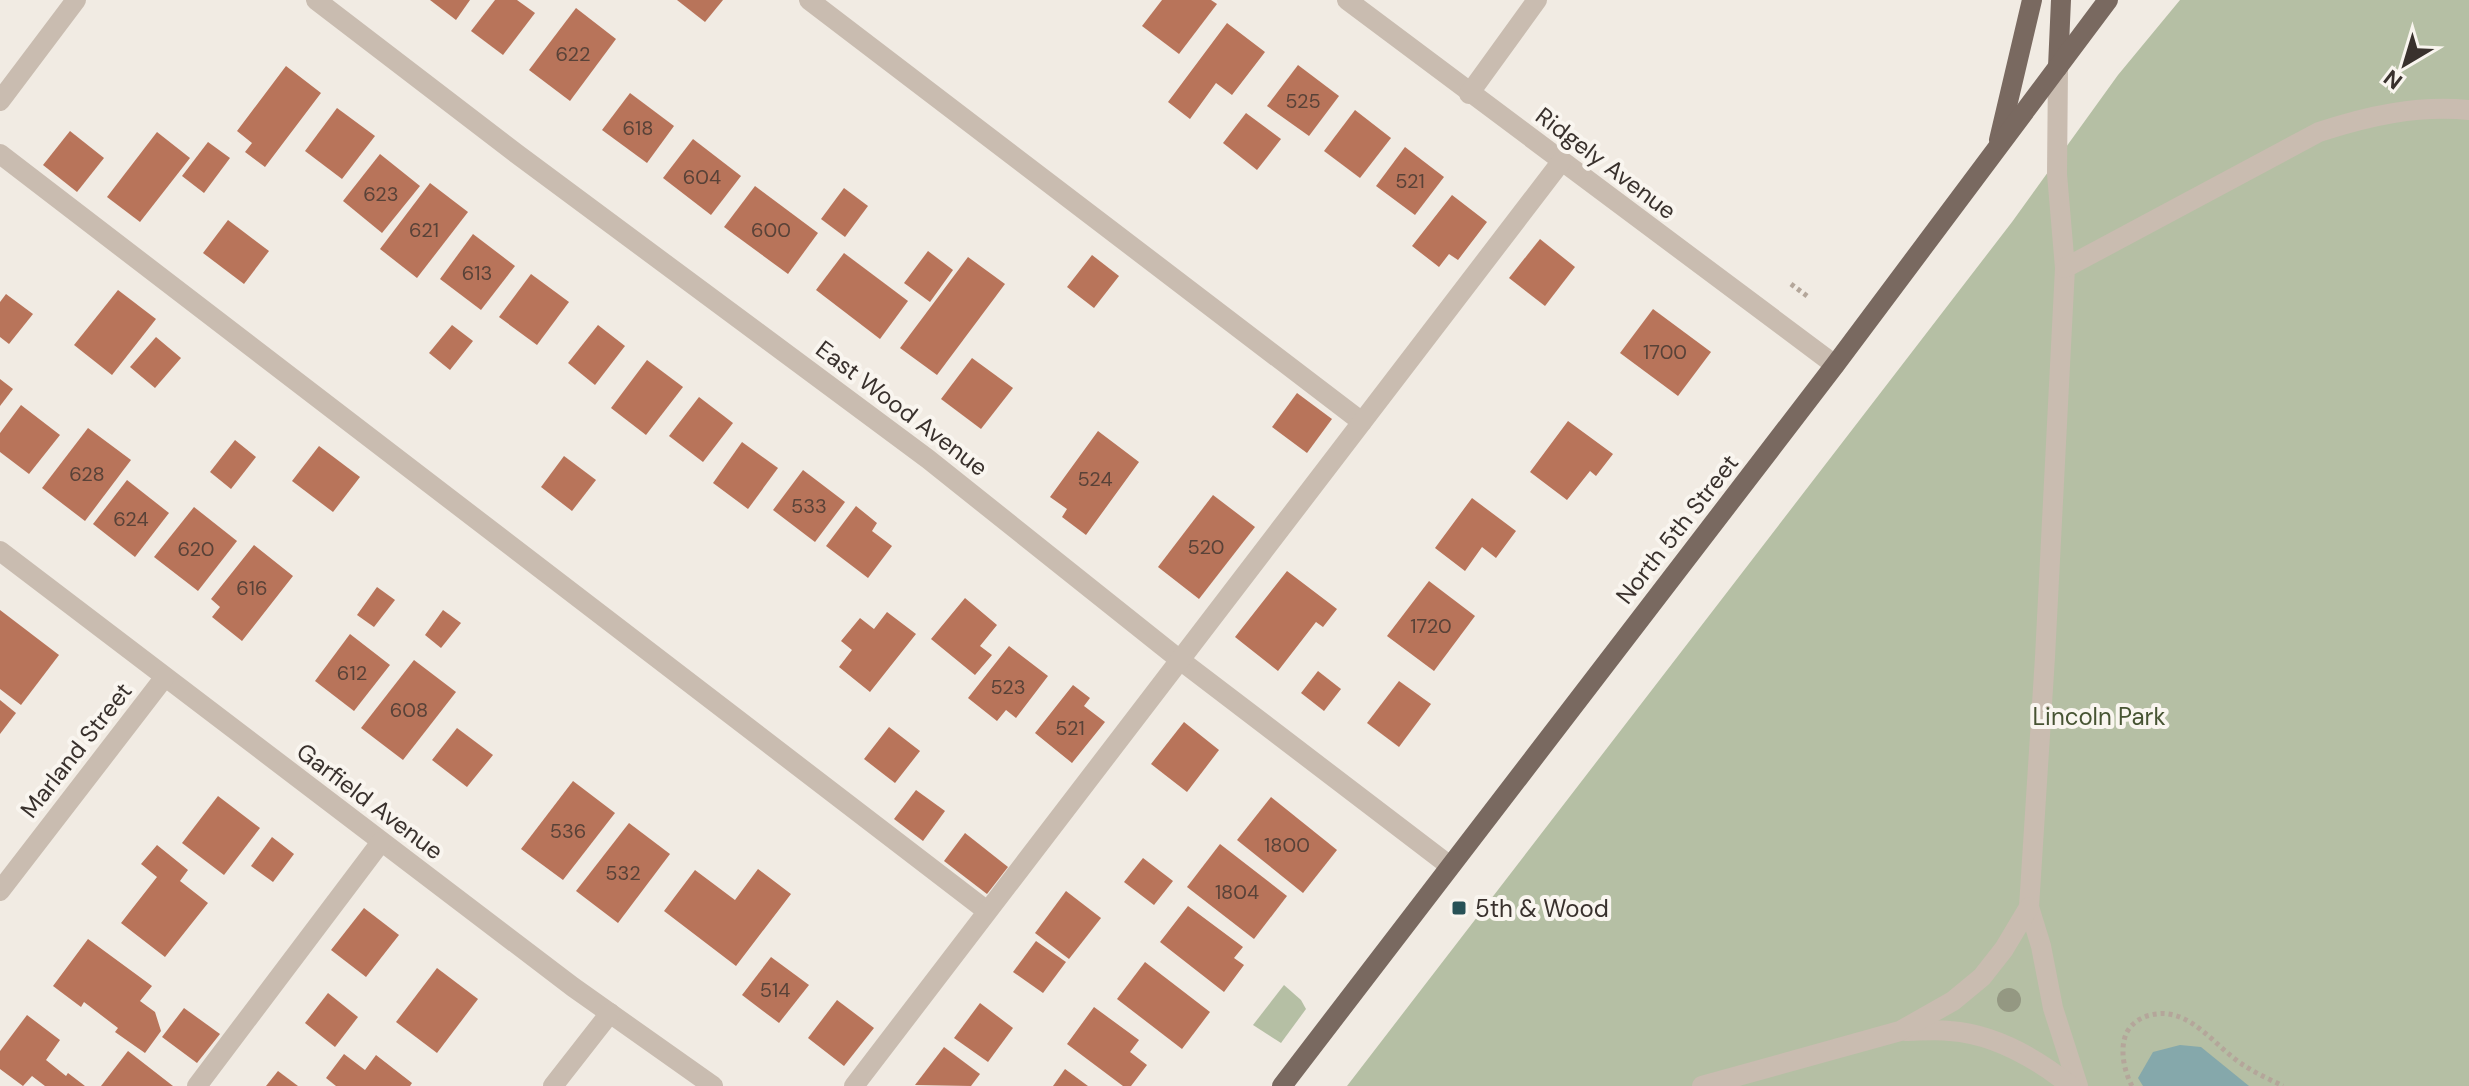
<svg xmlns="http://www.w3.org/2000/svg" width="2469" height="1086" viewBox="0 0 2469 1086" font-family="'DM Sans',sans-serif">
	<rect width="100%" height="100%" fill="#f1ebe3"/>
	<g fill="#b5bfa4">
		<path d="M2180,0H2469V1086H1347L2012,222L2118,75Z"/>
		<path d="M1284,985L1301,1000L1306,1009L1281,1043L1253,1025Z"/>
	</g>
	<path fill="#85a8ab" d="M2180,1045L2201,1047L2249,1086H2143L2138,1078L2153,1052Z"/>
	<g fill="#b8745a">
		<path d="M430,0H470L456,20Z"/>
		<path d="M495,0H517L535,13L503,55L471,31Z"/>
		<path d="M677,0H723L705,22Z"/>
		<path d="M1162,0H1211L1217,4L1179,54L1142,26Z"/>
		<path d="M576,8L616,39L570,101L529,70Z"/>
		<path d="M1227,23L1265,52L1232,95L1216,83L1190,119L1168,102Z"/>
		<path d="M1298,65L1339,96L1309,136L1267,106Z"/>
		<path d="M286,66L321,93L265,167L245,152L252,143L237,131Z"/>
		<path d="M630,93L674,126L647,163L602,130Z"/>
		<path d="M337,108L375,136L342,179L305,151Z"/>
		<path d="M1355,110L1391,138L1360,178L1324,151Z"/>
		<path d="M1246,113L1281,139L1257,170L1223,143Z"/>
		<path d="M70,131L104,158L77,192L43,165Z"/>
		<path d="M157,132L190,158L140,222L107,197Z"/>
		<path d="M693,139L741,176L711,215L663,178Z"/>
		<path d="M208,142L230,158L204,193L182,176Z"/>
		<path d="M1405,147L1444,177L1415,215L1376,186Z"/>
		<path d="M380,154L420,186L382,233L343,201Z"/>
		<path d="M430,183L468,212L417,278L380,249Z"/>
		<path d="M755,186L818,233L788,274L724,227Z"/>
		<path d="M844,188L868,206L845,237L821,219Z"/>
		<path d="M1452,195L1487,222L1458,260L1449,254L1439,267L1412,246Z"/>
		<path d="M228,220L269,251L244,284L203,253Z"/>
		<path d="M473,234L515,266L481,310L440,279Z"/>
		<path d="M1540,239L1575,267L1545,306L1509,278Z"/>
		<path d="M928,251L953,270L930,302L904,283Z"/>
		<path d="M844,253L908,301L880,339L816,290Z"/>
		<path d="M1092,255L1119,276L1094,308L1067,287Z"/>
		<path d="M968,257L1005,284L937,375L900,348Z"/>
		<path d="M531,274L569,302L537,345L499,317Z"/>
		<path d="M118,290L156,319L112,375L74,345Z"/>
		<path d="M6,294L33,314L9,344L0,337V302Z"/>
		<path d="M1653,309L1711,352L1678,396L1620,353Z"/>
		<path d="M452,325L473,341L450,370L429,353Z"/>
		<path d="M598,325L625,346L595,385L568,363Z"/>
		<path d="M156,337L181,358L155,388L130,367Z"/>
		<path d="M972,358L1013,388L981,429L941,399Z"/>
		<path d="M647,360L683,387L646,435L611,408Z"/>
		<path d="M0,379L13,389L0,406Z"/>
		<path d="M1297,393L1332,419L1307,453L1272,427Z"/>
		<path d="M699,397L733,423L703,462L669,436Z"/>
		<path d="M21,405L60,435L29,474L0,452V433Z"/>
		<path d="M1568,421L1613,454L1596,476L1590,471L1567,500L1530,472Z"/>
		<path d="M88,428L131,460L85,521L42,488Z"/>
		<path d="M1098,431L1139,462L1086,535L1062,517L1067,509L1050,497Z"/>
		<path d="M235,440L256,457L231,489L210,472Z"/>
		<path d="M742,442L778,468L748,509L713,483Z"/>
		<path d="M319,446L360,477L333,512L292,481Z"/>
		<path d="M564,456L596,480L572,511L541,487Z"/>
		<path d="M803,470L845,502L815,542L773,510Z"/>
		<path d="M127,480L169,513L135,557L93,524Z"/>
		<path d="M1213,495L1255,527L1199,599L1158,567Z"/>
		<path d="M1472,498L1516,531L1496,558L1482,547L1465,571L1435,548Z"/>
		<path d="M856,506L877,523L872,531L892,546L868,578L826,546Z"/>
		<path d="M194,507L237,541L198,591L154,557Z"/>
		<path d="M254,545L293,576L242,641L212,617L220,607L211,599Z"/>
		<path d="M1287,571L1337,609L1323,627L1316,622L1278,671L1235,637Z"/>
		<path d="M1429,581L1475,616L1434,671L1387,636Z"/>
		<path d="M377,587L395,600L374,627L357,615Z"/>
		<path d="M965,598L997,625L980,646L992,655L975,675L931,639Z"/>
		<path d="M0,610L59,655L21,705L0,689Z"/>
		<path d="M443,610L461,623L441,648L425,635Z"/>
		<path d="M887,612L916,634L870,692L839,667L852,650L841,641L860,618L874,629Z"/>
		<path d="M350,634L390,665L354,711L315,681Z"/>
		<path d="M1009,646L1048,676L1016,718L1006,710L997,721L968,698Z"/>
		<path d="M414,660L456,692L403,760L361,728Z"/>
		<path d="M1318,671L1341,689L1324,711L1301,693Z"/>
		<path d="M1399,681L1431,704L1399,747L1367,723Z"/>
		<path d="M1073,685L1090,698L1084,706L1105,722L1072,763L1035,733Z"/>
		<path d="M0,700L16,713L0,734Z"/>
		<path d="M1184,722L1219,750L1187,792L1151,764Z"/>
		<path d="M889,727L920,751L895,783L864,759Z"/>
		<path d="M457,728L493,755L467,787L432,760Z"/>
		<path d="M573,781L615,813L563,880L521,849Z"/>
		<path d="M916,790L945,811L923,841L894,819Z"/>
		<path d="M218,796L260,828L224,875L182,843Z"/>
		<path d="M1271,797L1337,850L1303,893L1237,840Z"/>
		<path d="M629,823L670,854L618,923L576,891Z"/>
		<path d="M965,833L1008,867L987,894L944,861Z"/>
		<path d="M272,837L294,854L273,882L251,866Z"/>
		<path d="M1220,844L1287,896L1254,939L1187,887Z"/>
		<path d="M157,845L188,870L180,881L208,903L165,957L121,923L157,877L141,864Z"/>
		<path d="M1143,858L1173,881L1154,905L1124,882Z"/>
		<path d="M758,869L791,894L736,966L664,911L695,870L735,900Z"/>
		<path d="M1066,891L1101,918L1069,959L1035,933Z"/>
		<path d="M1188,906L1243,947L1234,958L1244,965L1224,992L1160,942Z"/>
		<path d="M364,908L399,935L366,977L331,950Z"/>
		<path d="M88,939L152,986L140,1001L155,1012L161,1031L145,1053L115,1032L118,1028L84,1002L81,1007L53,986Z"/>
		<path d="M1036,941L1066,962L1043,993L1013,972Z"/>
		<path d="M771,957L809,985L779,1023L742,995Z"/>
		<path d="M1145,962L1210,1012L1182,1049L1117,999Z"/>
		<path d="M437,968L478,999L437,1053L396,1022Z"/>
		<path d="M328,993L358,1017L335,1047L305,1023Z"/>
		<path d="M837,1000L874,1028L844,1066L808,1038Z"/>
		<path d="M980,1003L1013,1028L988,1062L954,1038Z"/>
		<path d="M1094,1007L1139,1040L1130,1052L1147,1065L1131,1086H1123L1067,1044Z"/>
		<path d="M184,1008L220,1034L197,1063L162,1037Z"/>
		<path d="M27,1015L60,1040L46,1060L66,1076L68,1073L85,1086H45L32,1076L23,1086L0,1069V1051Z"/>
		<path d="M944,1047L980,1074L971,1086L915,1085Z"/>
		<path d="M128,1051L173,1086H101Z"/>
		<path d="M344,1054L365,1070L376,1055L412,1083L410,1086H336L326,1078Z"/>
		<path d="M1065,1069L1088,1086H1053Z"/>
		<path d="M278,1071L298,1086H266Z"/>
	</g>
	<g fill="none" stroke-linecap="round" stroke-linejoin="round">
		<g stroke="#b4a69a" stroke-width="5" stroke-dasharray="4 4" stroke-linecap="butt">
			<path d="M1791,284L1807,296"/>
			<path d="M2132,1086C2124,1071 2119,1048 2127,1032C2132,1023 2141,1017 2151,1015C2190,1005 2216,1049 2245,1066C2257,1074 2271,1080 2283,1086"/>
		</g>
		<g stroke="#c9bcb0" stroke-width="20">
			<path d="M316,0L517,154L928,459L1180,660L1450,866"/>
			<path d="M809,0L1362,422"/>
			<path d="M1347,0L1835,365"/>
			<path d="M2058,67L2057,174L2065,268L2045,657L2029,907L2041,946L2053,1008L2078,1086"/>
			<path d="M1469,94L1537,0"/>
			<path d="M0,101L76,0"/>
			<path d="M0,154L987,911"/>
			<path d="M2065,268L2319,132C2368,116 2417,105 2469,110"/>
			<path d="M0,551L573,987L713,1086"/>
			<path d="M0,891L164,678"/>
			<path d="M1905,1031C1919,1031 1935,1029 1950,1031C1994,1034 2037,1059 2071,1086"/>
			<path d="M197,1086L381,842"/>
			<path d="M553,1086L610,1013"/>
			<path d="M854,1086L1561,162"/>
			<path d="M1702,1086L1900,1031L1953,1001L1982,977L2004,949L2029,907"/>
		</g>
		<g stroke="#796960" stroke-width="20">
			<path d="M2058,67L2061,0"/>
			<path d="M1999,140L2032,0"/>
			<path d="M1282,1086L1835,365L2108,0"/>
		</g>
	</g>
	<circle fill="#949882" cx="2009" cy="1000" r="12"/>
	<rect fill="#275156" stroke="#f9f5ef" stroke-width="3" x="1451" y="900" width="16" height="16" rx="4"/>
	<g text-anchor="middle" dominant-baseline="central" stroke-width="8" stroke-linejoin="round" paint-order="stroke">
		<g font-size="20" fill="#594238">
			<text x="573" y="54">622</text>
			<text x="1303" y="101">525</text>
			<text x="638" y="128">618</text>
			<text x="702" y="177">604</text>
			<text x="1410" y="181">521</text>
			<text x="381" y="194">623</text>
			<text x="424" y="230">621</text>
			<text x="771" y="230">600</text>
			<text x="477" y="273">613</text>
			<text x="1665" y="352">1700</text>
			<text x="87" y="474">628</text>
			<text x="1095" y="479">524</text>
			<text x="809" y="506">533</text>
			<text x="131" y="519">624</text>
			<text x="1206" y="547">520</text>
			<text x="196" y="549">620</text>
			<text x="252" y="588">616</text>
			<text x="1431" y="626">1720</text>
			<text x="352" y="673">612</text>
			<text x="1008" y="687">523</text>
			<text x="409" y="710">608</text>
			<text x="1070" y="728">521</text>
			<text x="568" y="831">536</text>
			<text x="1287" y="845">1800</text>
			<text x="623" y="873">532</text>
			<text x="1237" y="892">1804</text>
			<text x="775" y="990">514</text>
		</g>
		<g font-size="24" fill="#39312d" stroke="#f9f5ef">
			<text transform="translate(1606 163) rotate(37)">Ridgely Avenue</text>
			<text transform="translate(902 408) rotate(37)">East Wood Avenue</text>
			<text transform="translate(1677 529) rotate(-52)">North 5th Street</text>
			<text transform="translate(76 750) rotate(-52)">Marland Street</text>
			<text transform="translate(370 801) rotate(37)">Garfield Avenue</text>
		</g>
		<g font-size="24" fill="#475433" stroke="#f9f5ef">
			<text x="2099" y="716">Lincoln Park</text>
		</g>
		<g font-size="24" fill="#39312d" stroke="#f9f5ef" text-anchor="start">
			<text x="1475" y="908">5th &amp; Wood</text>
		</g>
	</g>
	<g transform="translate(2405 64) rotate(218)" stroke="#f9f5ef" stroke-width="6" paint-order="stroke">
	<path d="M0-6L14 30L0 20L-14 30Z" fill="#39312d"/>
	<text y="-12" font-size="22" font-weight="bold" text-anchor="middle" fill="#39312d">N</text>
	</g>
</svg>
